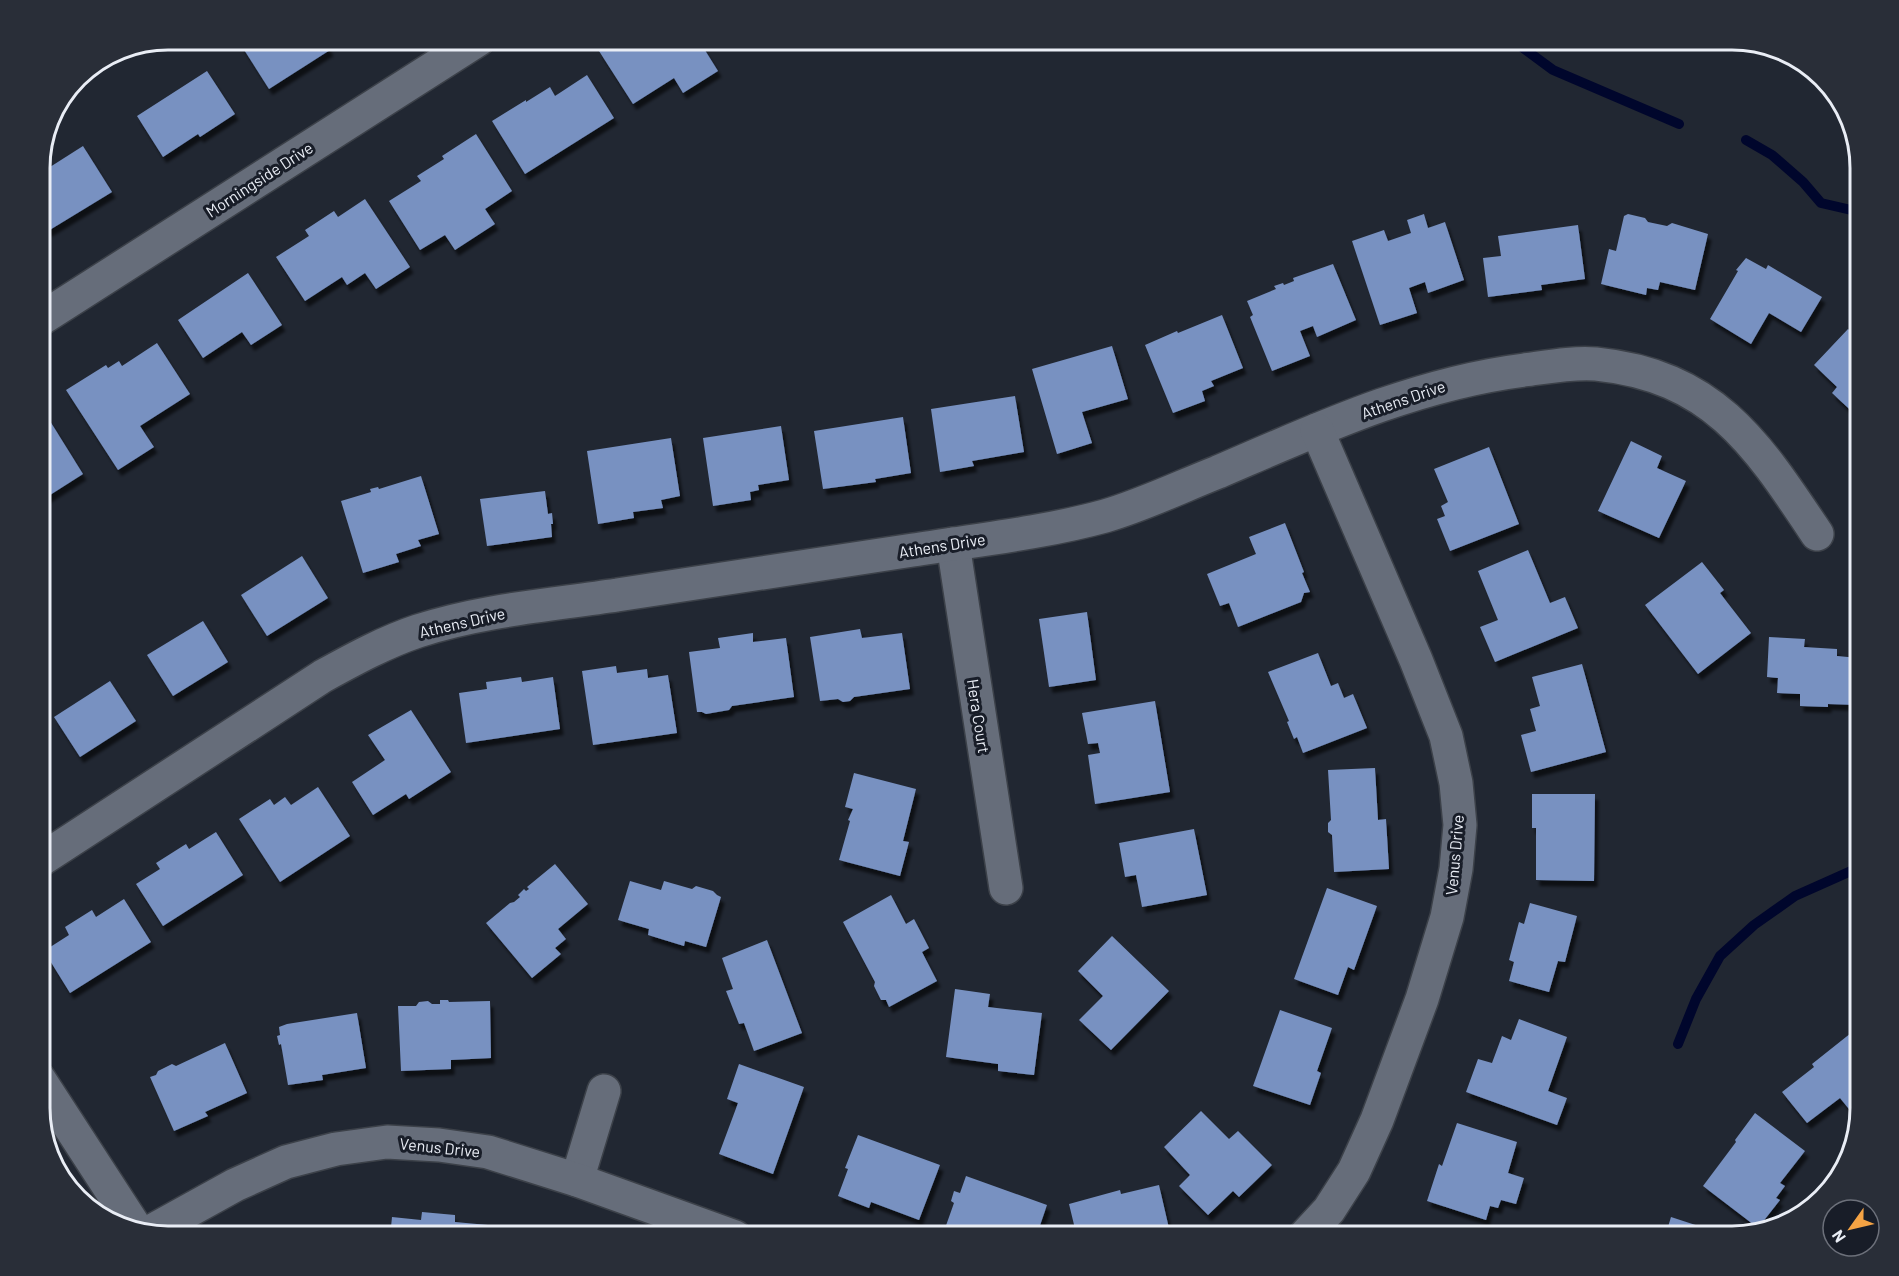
<svg xmlns="http://www.w3.org/2000/svg" width="1899" height="1276" viewBox="0 0 1899 1276" font-family="Barlow,sans-serif">
	<defs>
		<filter id="shadow"><feDropShadow dx="3.5" dy="6" stdDeviation="1.5" flood-color="#0009"/></filter>
	</defs>
	<rect width="100%" height="100%" fill="#212732"/>
	<g fill="none" stroke-linecap="round" stroke-linejoin="round">
		<g stroke="#00062c" stroke-width="10">
			<path d="M1511,39L1553,70L1679,124"/>
			<path d="M1746,140L1772,155L1803,182L1821,203L1860,212"/>
			<path d="M1678,1044L1696,999L1720,956L1754,925L1795,896L1860,867"/>
		</g>
	</g>
	<g fill="#7891c1" filter="url(#shadow)">
		<path d="M250,39H323L330,50L269,89L241,45Z"/>
		<path d="M618,39H698L718,71L683,93L674,78L633,104L599,51Z"/>
		<path d="M207,71L235,114L200,137L198,134L163,157L137,116Z"/>
		<path d="M587,75L614,118L525,174L492,121L526,100V102L550,87L555,96Z"/>
		<path d="M476,134L512,191L485,209L495,224L455,250L445,235L420,250L389,201L421,181L417,176L444,159L442,156Z"/>
		<path d="M83,146L112,192L48,231L39,217V174Z"/>
		<path d="M365,199L410,267L376,289L365,273L347,285L342,277L305,301L276,257L309,236L305,230L334,211L338,217Z"/>
		<path d="M1424,214L1428,228L1445,222L1464,280L1428,293L1425,282L1409,288L1417,313L1380,325L1352,241L1384,230L1388,241L1411,233L1407,220Z"/>
		<path d="M1628,214L1645,218L1648,222L1667,226L1672,223L1708,234L1695,290L1660,282L1658,290L1647,288L1646,295L1601,284L1609,249L1616,251L1624,216Z"/>
		<path d="M1578,225L1585,279L1541,285L1542,290L1488,297L1483,258L1501,256L1498,236Z"/>
		<path d="M1746,258L1766,269L1768,265L1822,297L1801,332L1769,313L1751,344L1710,319L1738,271L1736,270Z"/>
		<path d="M1333,264L1356,320L1317,337L1313,326L1300,331L1310,356L1272,371L1250,317L1253,315L1247,301L1276,289L1274,286L1283,283L1284,285L1294,281L1293,278Z"/>
		<path d="M248,273L282,325L251,345L242,332L203,358L178,320Z"/>
		<path d="M1222,315L1243,368L1211,381L1214,386L1202,391L1205,401L1173,413L1145,345L1177,331L1178,333Z"/>
		<path d="M1848,329L1860,340V419L1832,393L1837,387L1814,365Z"/>
		<path d="M157,343L190,394L140,426L154,447L118,470L66,390L106,365L108,368L119,361L122,366Z"/>
		<path d="M1112,346L1128,399L1082,412L1092,443L1057,454L1032,369Z"/>
		<path d="M1015,396L1024,452L972,461L974,466L940,472L931,409Z"/>
		<path d="M903,417L911,473L875,479L876,482L823,489L814,431Z"/>
		<path d="M50,421L83,474L39,502V428Z"/>
		<path d="M781,426L789,480L758,485L759,490L750,492L751,500L713,506L703,438Z"/>
		<path d="M671,438L680,496L661,500L663,508L633,512L634,518L598,524L587,451Z"/>
		<path d="M1631,441L1662,456L1657,468L1686,481L1659,538L1598,511Z"/>
		<path d="M1489,447L1519,524L1450,551L1437,519L1445,516L1441,506L1448,502L1434,469Z"/>
		<path d="M421,476L439,534L418,540L421,546L396,554L399,562L363,573L341,501L371,492L370,489L378,487L379,489Z"/>
		<path d="M545,491L548,514L552,513L553,524H551L552,537L487,546L480,499Z"/>
		<path d="M1285,523L1304,572L1302,573L1310,592L1304,593L1301,602L1238,627L1229,603L1220,606L1207,574L1256,554L1249,537Z"/>
		<path d="M1528,550L1550,603L1565,597L1578,628L1495,662L1480,627L1498,620L1478,571Z"/>
		<path d="M302,556L328,598L267,636L241,595Z"/>
		<path d="M1702,562L1724,590L1720,593L1751,633L1698,674L1645,605Z"/>
		<path d="M1087,612L1096,680L1049,687L1039,619Z"/>
		<path d="M203,621L228,662L173,696L147,655Z"/>
		<path d="M860,629L862,638L902,633L910,689L854,697L850,701L843,702L838,699L820,701L810,637Z"/>
		<path d="M753,633V642L786,638L794,697L732,706L729,710L706,714L702,712H697L689,652L720,648L718,638Z"/>
		<path d="M1769,637L1805,639L1804,647L1837,649V656L1859,658L1857,705L1828,704V707L1800,706V694L1777,693L1778,678L1767,677Z"/>
		<path d="M1318,653L1331,686L1338,683L1344,698L1353,694L1367,728L1303,753L1297,737L1294,739L1287,722L1289,721L1268,672Z"/>
		<path d="M1582,664L1606,752L1531,772L1521,735L1536,731L1530,709L1540,706L1532,677Z"/>
		<path d="M616,666L617,673L647,669L648,678L668,675L677,733L593,745L582,671Z"/>
		<path d="M521,677L522,682L553,677L560,729L466,743L459,693L487,689L486,682Z"/>
		<path d="M110,681L136,721L80,757L54,717Z"/>
		<path d="M1155,701L1170,792L1095,804L1088,755L1100,753L1098,743L1088,744L1082,713Z"/>
		<path d="M411,710L451,772L409,799L406,794L373,815L352,782L385,760L368,735Z"/>
		<path d="M1375,768L1378,820L1386,819L1389,869L1334,872L1332,835L1328,832V823L1331,820L1328,770Z"/>
		<path d="M854,773L916,789L903,841L909,842L900,876L839,860L850,821L848,820L853,809L845,807Z"/>
		<path d="M318,787L350,836L280,882L239,819L270,799L274,805L285,797L291,805Z"/>
		<path d="M1532,794H1595L1594,881L1536,880V828H1532Z"/>
		<path d="M1194,829L1207,895L1142,907L1136,875L1125,877L1119,843Z"/>
		<path d="M216,832L243,875L163,926L136,884L160,869L156,863L186,844L189,849Z"/>
		<path d="M555,864L588,904L558,929L566,939L555,948L561,954L532,978L486,923L510,903L514,902L520,897L518,895L524,889L526,891L529,889L527,887Z"/>
		<path d="M630,881L661,890L664,881L692,889L696,886L713,891L717,895L721,897L706,947L685,941L684,946L648,935L649,929L618,920Z"/>
		<path d="M1327,888L1377,906L1354,970L1348,967L1338,995L1294,979Z"/>
		<path d="M891,895L906,924L914,919L929,948L922,952L937,981L889,1007L886,1000H881L874,986L875,982L843,922Z"/>
		<path d="M124,899L151,942L70,993L44,951L69,935L65,927L92,910L96,917Z"/>
		<path d="M1530,903L1577,916L1565,962L1558,961L1549,992L1509,981L1514,962L1509,960L1519,922L1524,924Z"/>
		<path d="M1112,936L1169,991L1111,1050L1079,1020L1103,996L1078,971Z"/>
		<path d="M767,940L802,1033L754,1051L744,1023L739,1024L726,991L733,989L722,958Z"/>
		<path d="M955,989L990,994L988,1007L1042,1013L1034,1075L998,1071V1064L946,1057Z"/>
		<path d="M440,1000H448L449,1002L490,1001L491,1058L451,1060V1069L401,1071L398,1006H416L419,1002L428,1001L432,1004H440Z"/>
		<path d="M1280,1010L1332,1028L1317,1071L1321,1073L1310,1105L1253,1086Z"/>
		<path d="M357,1013L366,1068L322,1075L323,1080L288,1085L281,1044L279,1045L277,1036L280,1035L279,1027L287,1024Z"/>
		<path d="M1519,1019L1567,1037L1548,1091L1567,1098L1557,1125L1466,1092L1478,1059L1492,1063L1502,1036L1511,1040Z"/>
		<path d="M1851,1033L1860,1045V1109L1857,1119L1840,1098L1807,1123L1782,1092L1814,1067L1812,1064Z"/>
		<path d="M225,1043L247,1093L205,1112L208,1116L174,1131L150,1077L156,1075L158,1071L172,1064L176,1066Z"/>
		<path d="M739,1064L804,1087L773,1174L719,1154L738,1103L727,1099Z"/>
		<path d="M1201,1111L1229,1139L1238,1131L1272,1165L1239,1197L1233,1191L1208,1215L1179,1186L1190,1175L1164,1147Z"/>
		<path d="M1755,1113L1805,1151L1780,1183L1785,1186L1776,1198L1780,1200L1758,1228L1703,1186L1736,1142L1735,1140Z"/>
		<path d="M1457,1123L1517,1142L1508,1173L1524,1178L1516,1204L1501,1200L1498,1208L1490,1206L1486,1220L1427,1201L1439,1164L1442,1166Z"/>
		<path d="M858,1135L940,1165L919,1220L871,1202L869,1208L838,1196L848,1169L845,1168Z"/>
		<path d="M966,1176L1047,1205L1036,1237H953L943,1234L954,1203L951,1201L954,1191L960,1193Z"/>
		<path d="M1159,1185L1171,1237H1077L1069,1204L1120,1190L1121,1194Z"/>
		<path d="M422,1212L455,1215V1222L488,1225L487,1237H390L392,1217L421,1220Z"/>
		<path d="M1671,1217L1717,1232L1716,1237H1665Z"/>
		<path d="M345,1229L348,1237H322Z"/>
	</g>
	<g fill="none" stroke-linecap="round" stroke-linejoin="round">
		<defs>
			<g id="street">
				<path d="M39,320L479,39"/>
				<path d="M953,544L1006,888"/>
				<path d="M39,861L323,676C354,659 385,642 418,631C482,610 551,605 617,595C716,580 815,565 913,550C977,540 1043,533 1105,516C1143,505 1180,487 1218,472C1318,429 1414,384 1524,370C1547,367 1573,362 1596,364C1714,376 1757,444 1817,534"/>
				<path d="M39,1079L135,1227"/>
				<path d="M577,1180L604,1091"/>
				<path d="M150,1232L235,1185L286,1162L336,1149L387,1142L439,1145L488,1152L577,1180L735,1237"/>
				<path d="M1304,1237L1329,1210L1354,1171L1377,1120L1422,999L1447,917L1456,869L1460,825L1456,783L1446,736L1416,660L1317,430"/>
			</g>
		</defs>
		<use href="#street" stroke="#3c4149" stroke-width="36"/>
		<use href="#street" stroke="#666d7a" stroke-width="33"/>
	</g>
	<g text-anchor="middle" dominant-baseline="central" stroke-width="6" stroke-linejoin="round" paint-order="stroke">
		<g font-size="16" fill="#e9edf5" stroke="#181d28">
			<text transform="translate(259 179) rotate(-33)">Morningside Drive</text>
			<text transform="translate(1403 399) rotate(-19)">Athens Drive</text>
			<text transform="translate(942 545) rotate(-9)">Athens Drive</text>
			<text transform="translate(462 622) rotate(-13)">Athens Drive</text>
			<text transform="translate(979 716) rotate(81)">Hera Court</text>
			<text transform="translate(1454 855) rotate(-85)">Venus Drive</text>
			<text transform="translate(440 1147) rotate(6)">Venus Drive</text>
		</g>
	</g>
	<path d="M0 0H1899V1276H0ZM168 50H1732A118 118 0 0 1 1850 168V1108A118 118 0 0 1 1732 1226H168A118 118 0 0 1 50 1108V168A118 118 0 0 1 168 50Z" fill="#292e38" fill-rule="evenodd"/>
	<path fill="none" stroke="#e9edf5" stroke-width="3" d="M168 50H1732A118 118 0 0 1 1850 168V1108A118 118 0 0 1 1732 1226H168A118 118 0 0 1 50 1108V168A118 118 0 0 1 168 50Z"/>
	<g transform="translate(1851 1228) rotate(236)"><circle r="28" fill="#181d28" stroke="#6c707a" stroke-width="1.5"/>
	<path d="M0-4.5L10 22L0 15L-10 22Z" fill="#f4a344"/>
	<text y="-9" font-size="16" font-weight="bold" text-anchor="middle" fill="#e9edf5">N</text>
	</g>
</svg>
